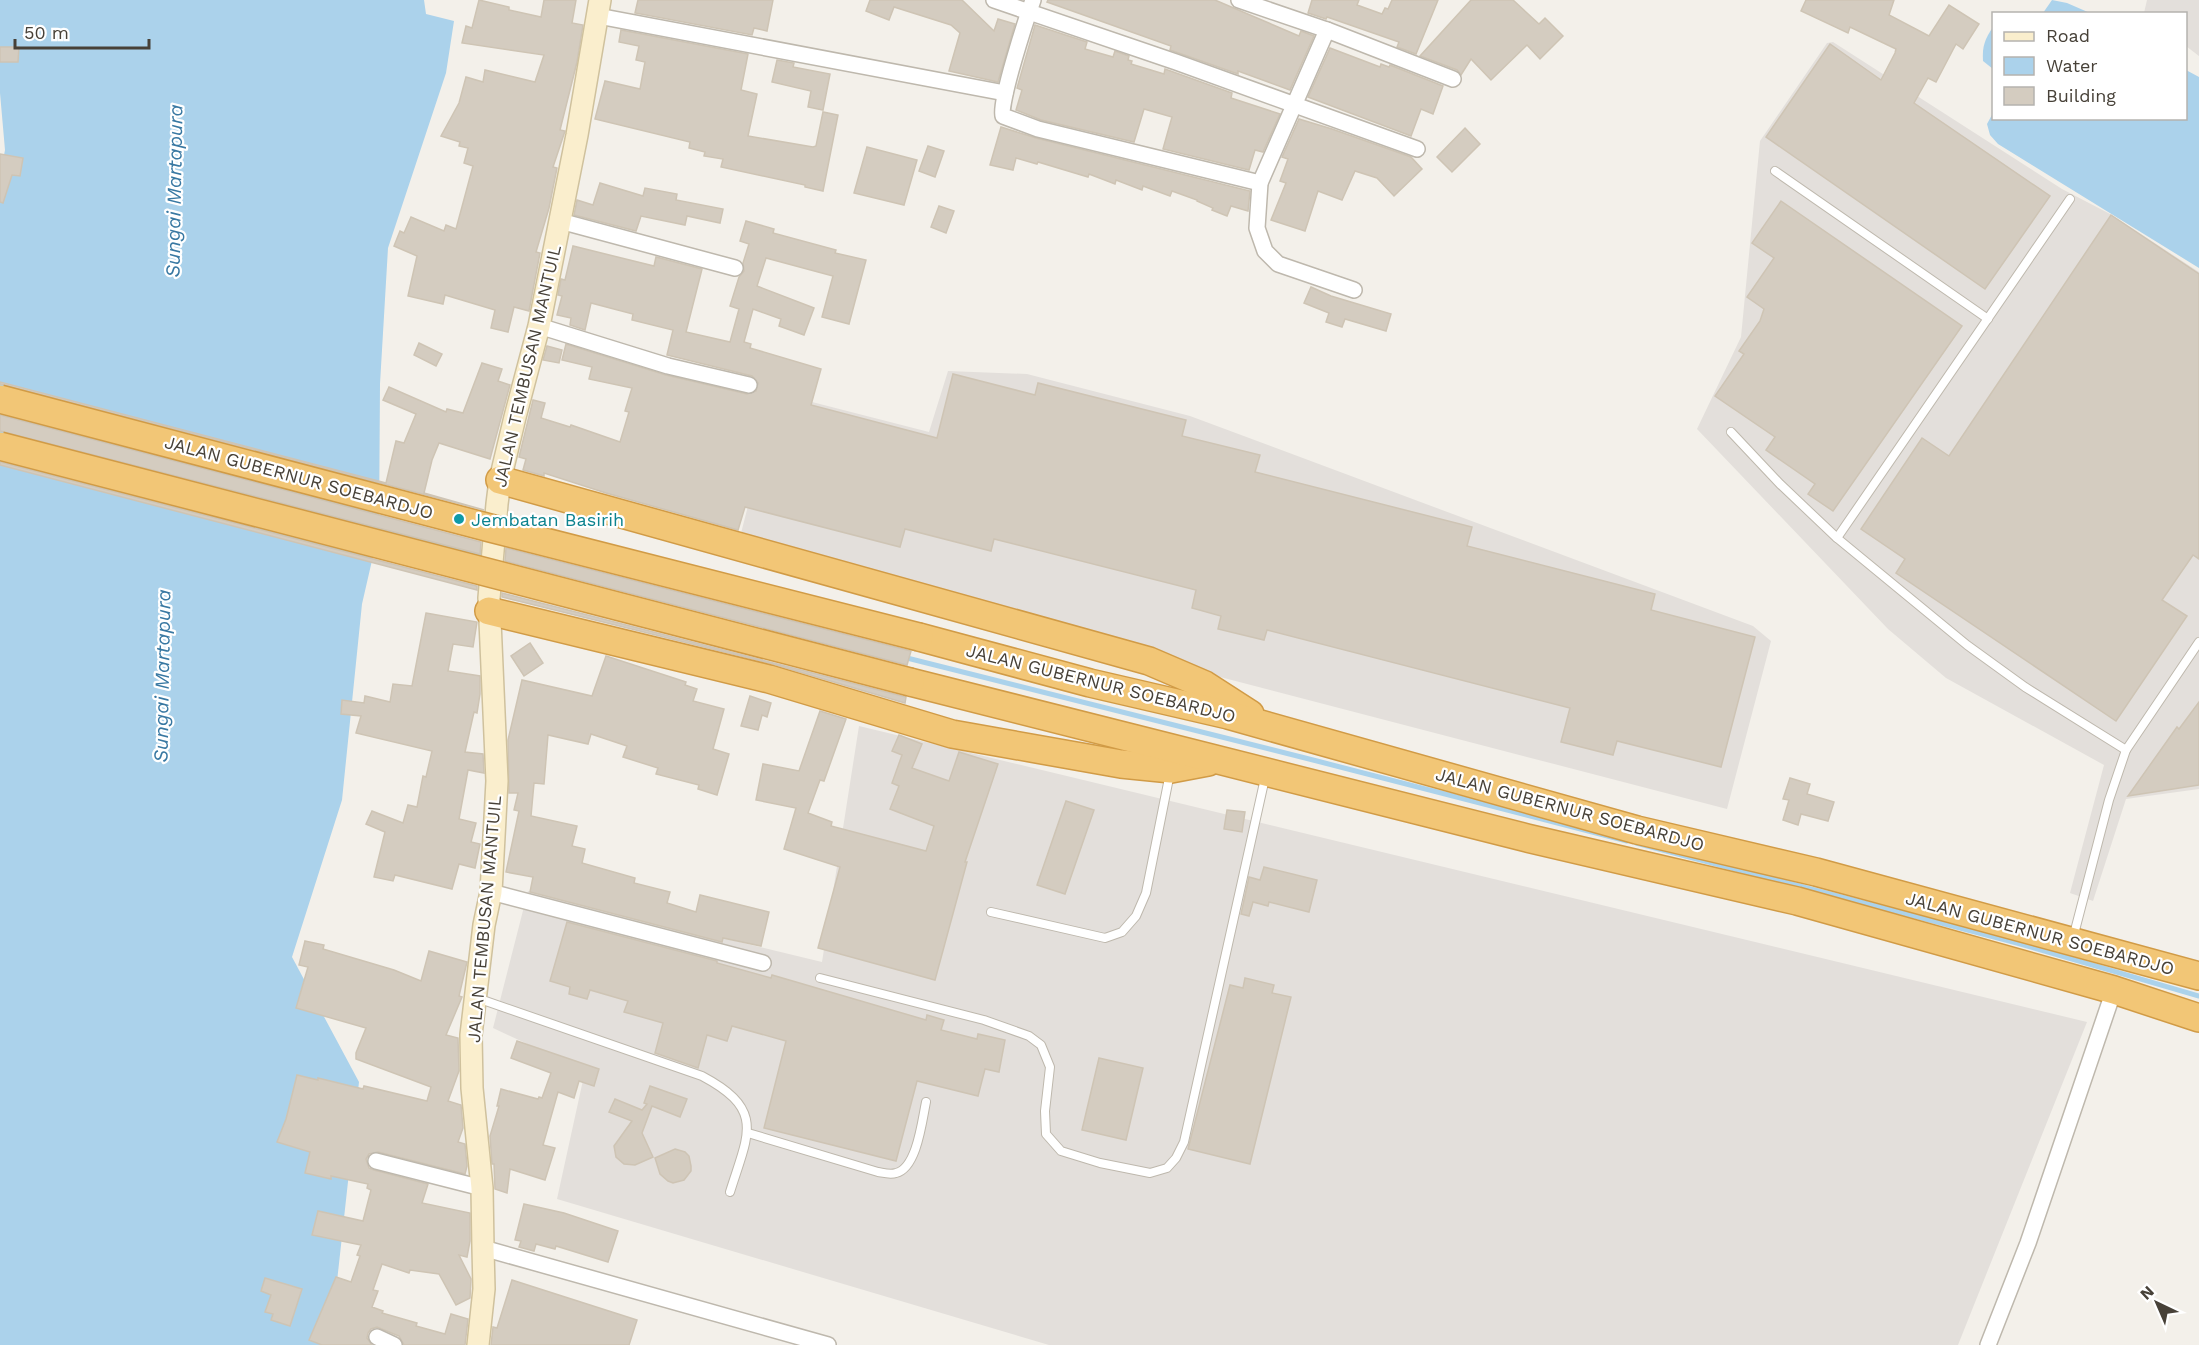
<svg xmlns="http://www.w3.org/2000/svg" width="2199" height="1345" viewBox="0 0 2199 1345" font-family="'Work Sans',sans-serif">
	<rect width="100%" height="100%" fill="#f3f0ea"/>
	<g fill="#e3dfdb">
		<path d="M2147,0H2199V56L2186,46V14L2144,13Z"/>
		<path d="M1833,42L2062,189L2112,215L2199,272V789L2126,799L2093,901L2070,893L2104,765L1946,678L1888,629L1697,429L1741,337L1760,141L1827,43Z"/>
		<path d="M948,371L1027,374L1190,416L1753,626L1771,641L1727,809L1005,621L739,541L777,393L929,432Z"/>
		<path d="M859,726L2087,1022L1958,1345H1049L557,1199L585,1071L493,1028L528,891L822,962Z"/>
	</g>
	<g fill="#abd2eb">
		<path d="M0,0H424L426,14L454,21L446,73L388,248L380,384L379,530L362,604L342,800L292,957L359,1082L330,1345H0V176L5,150L0,93Z"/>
		<path d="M2052,0L2067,3L2090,13H2043Z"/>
		<path d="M1993,27V69L1983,61C1982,46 1985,39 1993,27Z"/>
		<path d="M2186,70L2199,77V268L1998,144L1990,135L1987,124L1993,113L1994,118H2186Z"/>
	</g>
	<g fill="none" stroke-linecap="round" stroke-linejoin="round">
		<g stroke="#abd2eb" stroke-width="5">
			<path d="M373,528L489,556"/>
			<path d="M903,657L1317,761L1627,841"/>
			<path d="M1636,843L2017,943L2199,996"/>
		</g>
	</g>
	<g fill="#d4ccc0" stroke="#cec4b4" stroke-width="1.5">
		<path d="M479,0L509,7V10L541,17L544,0H576L572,23L583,25L577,62L560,130L565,131L553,167L557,168L549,208L536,252L540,253L529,311L514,307L508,332L491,328L495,310L445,295L443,304L408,296L417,256L394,246L400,231L404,233L411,217L444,231L446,225L456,229L473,166L464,163L468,148L459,146L460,142L441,136L459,103L466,77L483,82L485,70L535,82L544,55L462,43L466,26L472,28Z"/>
		<path d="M638,0H773L767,31L754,28L752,35L635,13Z"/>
		<path d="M870,0H962L994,31L998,19L1015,24L998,82L949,71L960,33L951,25L894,7L889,20L866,11Z"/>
		<path d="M1048,0H1215L1299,36L1301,31L1314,36L1290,90L1238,71V74L1170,50L1171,46L1047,2Z"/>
		<path d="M1312,0H1359L1357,5L1382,14L1385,8L1388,9L1392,0H1438L1416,54L1397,47L1399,42L1330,18L1327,17L1326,19L1308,13Z"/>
		<path d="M1471,0H1513L1539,24L1545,18L1563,36L1540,59L1527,45L1491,80L1471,59L1461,75L1457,70L1420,56Z"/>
		<path d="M1806,0H1894L1889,15L1929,36L1949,5L1979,24L1963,49L1956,44L1936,82L1928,78L1914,103L2050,196L1985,289L1766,137L1830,44L1881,80L1895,53L1896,49L1850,27L1848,33L1801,11Z"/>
		<path d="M1035,25L1087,42L1085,49L1113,57L1115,51L1129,56L1128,60L1132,61L1131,64L1164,74L1165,69L1232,93L1231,98L1280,114L1263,152L1255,150L1249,170L1163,149L1172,117L1144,109L1134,142L1041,120L1016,110L1022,90L1017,88Z"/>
		<path d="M621,30L748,54L741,90L757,94L748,136L813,147L816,146L823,112L838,115L823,191L805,187V185L721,167L723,159L704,156L705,152L689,148L690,142L595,119L605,81L640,89L645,62L636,60L639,46L619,42Z"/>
		<path d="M0,47H19L18,62H0Z"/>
		<path d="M1330,48L1380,67L1381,64L1389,67L1390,65L1443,86L1433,114L1421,109L1411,136L1308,97Z"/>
		<path d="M777,60L794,63L793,67L830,74L823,110L808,107L811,91L772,82Z"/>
		<path d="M1299,119L1332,129L1411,157L1422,169L1394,196L1377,178L1355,171L1342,200L1318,191L1305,231L1271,220L1286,183L1280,181L1288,159L1282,157Z"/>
		<path d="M1001,127L1036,138L1250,191L1248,211L1231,206L1227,216L1212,210L1213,208L1197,201V200L1172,191L1170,196L1143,186L1142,190L1116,180L1115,184L1089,174L1088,177L1038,162L1037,164L1016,158L1013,170L990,165Z"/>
		<path d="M1465,128L1480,144L1452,172L1437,157Z"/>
		<path d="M928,146L944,151L935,177L919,171Z"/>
		<path d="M867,147L917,160L904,205L854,193Z"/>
		<path d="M0,154L23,158L20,176L12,175L3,203L0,202Z"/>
		<path d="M600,183L643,196L645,188L677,194L676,200L723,209L720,223L687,216L685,225L641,216L636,231L574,215L577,200L593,205Z"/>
		<path d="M1781,201L1962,326L1833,511L1808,494L1815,484L1766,450L1775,437L1715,396L1744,354L1739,351L1760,321L1764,309L1747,297L1774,258L1752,243Z"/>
		<path d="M939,206L954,211L946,233L931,227Z"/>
		<path d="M2111,215L2199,274V559L2193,555L2162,600L2187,616L2116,721L1896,573L1905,559L1861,529L1922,438L1949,456Z"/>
		<path d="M746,221L774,229L773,233L836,250L835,253L866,260L849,324L822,317L833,276L766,258L757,286L814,308L804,335L779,326L781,319L753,309L744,342L751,344L750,348L821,369L811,405L937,438L953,374L1035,395L1038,383L1186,420L1182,436L1260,455L1255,472L1472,527L1467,546L1655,594L1651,610L1755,637L1721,767L1617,741L1613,755L1561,742L1570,708L1267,630L1264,640L1218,629L1221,616L1192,608L1196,590L994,539L991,551L905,529L900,547L745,507L738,530L606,493L544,473V476L523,470L526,459L519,457L533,400L545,403L541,418L570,427L571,425L620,442L629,412L625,411L632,388L589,379L592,367L562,360L566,344L666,375L747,394L756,391L758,383L752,376L667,355L673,330L632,320L633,314L591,303L585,330L570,325L571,318L557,315L562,296L558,295L561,279L565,280L573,246L654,266L656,257L702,269L686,332L730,342L739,309L730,306L739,277L744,271L743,263L749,244L740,241Z"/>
		<path d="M1311,287L1331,296L1391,314L1386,331L1345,319L1342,327L1326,322L1329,313L1304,303Z"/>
		<path d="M419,343L442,354L436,366L414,355Z"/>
		<path d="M547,346L562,350L559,363L543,360Z"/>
		<path d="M482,363L502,369L498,381L510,385L490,459L439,443L432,460L424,493L484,510L0,384V382L386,483L396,441L404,443L416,414L383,400L389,387L446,412L447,409L463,413Z"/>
		<path d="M0,415L481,542L480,554L0,431Z"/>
		<path d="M0,462L477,586V590L0,465Z"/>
		<path d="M506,548L911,651L907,665L505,561Z"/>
		<path d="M502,593L906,697L905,703L773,664L502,597Z"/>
		<path d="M426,613L477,622L473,647L453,644L448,671L480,676V694L477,713L474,712L465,752L483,754L484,773L468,770L459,819L476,823L471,842L480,844L475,868L459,864L452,889L395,875L393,881L374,877L385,832L366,824L372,811L403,823L408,805L417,807L423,776L426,777L432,751L356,733L361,716L341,714L342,700L364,703L365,696L390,702L393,684L412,686Z"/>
		<path d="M530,643L543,663L524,676L511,656Z"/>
		<path d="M606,656L686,682L685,685L697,689L693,701L724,709L713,749L729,754L717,795L698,789L699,785L656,774L658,768L623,757L627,746L591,734L588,744L548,735L544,784L534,783L531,816L577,826L572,846L585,849L582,863L635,878L634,883L670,892L667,903L696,912L700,895L769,912L761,946L723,938L722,942L530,892L533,877L506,872L519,811L514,810L518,793H509L508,740L522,680L592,696Z"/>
		<path d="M750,696L771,703L767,717L762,715L758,730L741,726Z"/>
		<path d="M2199,702V785L2128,796L2177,727L2179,729Z"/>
		<path d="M820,711L846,719L824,781L820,780L808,813L832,822L831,826L926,851L934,826L890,809L899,786L892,783L902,755L892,751L899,735L922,744L912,768L949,781L959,752L998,764L965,862H967L935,980L818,948L840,867L784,849L796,808L756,800L763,764L799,771Z"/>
		<path d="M1790,778L1810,784L1807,794L1834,802L1828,821L1801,814L1798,825L1783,820L1789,800L1783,799Z"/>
		<path d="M1066,801L1094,810L1065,894L1037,885Z"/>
		<path d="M1227,810L1245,812L1242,832L1224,829Z"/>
		<path d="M1264,867L1317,880L1309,912L1269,902L1268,906L1253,902L1249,916L1241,914L1249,877L1260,880Z"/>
		<path d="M567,922L717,961V963L771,978L772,975L926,1020L927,1015L944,1020L941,1030L977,1039L978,1034L1005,1040L999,1072L985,1069L978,1096L917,1081L896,1161L764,1128L786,1041L732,1026L727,1041L707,1035L698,1068L655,1053L663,1023L624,1012L628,1001L590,990L587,999L569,994L570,987L550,981Z"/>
		<path d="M305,941L324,945L323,949L394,970L421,981L429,951L467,962L459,996L462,997L446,1035L458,1038L459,1071L448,1101L461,1105L463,1128L458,1142L465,1144L467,1166L465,1174L378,1152L369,1154L366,1159L369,1168L374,1170L428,1184L422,1203L470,1213V1241L467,1257L459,1255L471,1279L470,1298L456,1305L439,1274L410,1270L409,1273L382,1264L373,1290L378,1291L372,1307L383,1311L382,1313L417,1323L416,1326L445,1334L451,1314L468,1319L465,1345H404L399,1336L377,1327L371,1329L368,1333L367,1338L372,1345H322L309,1340L336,1277L351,1282L360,1256L357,1255L361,1245L312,1235L318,1211L363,1221L371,1190L367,1188L368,1184L331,1176V1179L305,1173L310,1152L277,1142L286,1119L297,1075L318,1080V1078L363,1089L364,1086L427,1101L431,1087L356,1059V1053L366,1028L296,1008L308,967L299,965Z"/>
		<path d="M1245,978L1274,985L1272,993L1291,997L1250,1164L1188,1149L1230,985L1243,988Z"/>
		<path d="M517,1041L599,1069L594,1086L579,1081L574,1098L558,1092L543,1145L555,1148L545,1180L510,1169L507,1193L495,1189L494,1164H492L490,1136L499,1106H497L501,1089L538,1099L539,1097L542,1098L551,1073L511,1058Z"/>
		<path d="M1099,1058L1143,1068L1126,1140L1082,1130Z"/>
		<path d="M650,1086L687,1099L680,1117L652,1106L642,1133L653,1157L635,1165L624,1164L616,1157L614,1146L632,1121L609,1112L615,1099L642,1110L647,1104L644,1103Z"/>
		<path d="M675,1149L685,1152L689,1156L691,1166V1171L684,1180L673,1183L668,1181L660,1174L655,1158Z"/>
		<path d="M524,1204L564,1213L618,1231L608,1262L556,1246L555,1249L536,1244L534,1251L519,1247L521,1241L515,1240Z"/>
		<path d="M265,1278L302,1289L290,1326L271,1320L273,1314L265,1312L271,1295L261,1291Z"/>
		<path d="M512,1280L637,1320L629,1345H491L493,1327L497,1328Z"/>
	</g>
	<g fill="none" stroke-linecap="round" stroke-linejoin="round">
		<defs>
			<g id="lane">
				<path d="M1775,171L1988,319"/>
				<path d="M1731,432L1780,484L1837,538L1967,645L2025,687L2126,750"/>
				<path d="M1837,538L2070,199"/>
				<path d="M991,912L1105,938L1122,932L1136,916L1146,893L1170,773"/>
				<path d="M2073,938L2109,800L2126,750L2199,642"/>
				<path d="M820,978L984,1020L1029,1036L1041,1045L1050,1067L1045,1111L1046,1134L1061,1151L1100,1163L1150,1173L1167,1168L1176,1158L1184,1142L1265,778"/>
				<path d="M477,998L702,1076C766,1110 748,1134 730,1192"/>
				<path d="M748,1133L878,1172C884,1173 890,1175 896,1173C917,1168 922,1121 926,1102"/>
			</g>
			<g id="street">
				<path d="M994,0L1176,62L1417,149"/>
				<path d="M1033,0C1027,17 998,105 1003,116L1038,129L1260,183"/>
				<path d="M1239,0L1327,30L1453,79"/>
				<path d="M598,16L1005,93"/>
				<path d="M1327,30L1260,183L1257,228L1265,251L1278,264L1354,290"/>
				<path d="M560,221L735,268"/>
				<path d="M539,326L668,366L749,385"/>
				<path d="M491,892L763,963"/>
				<path d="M376,1161L482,1188"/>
				<path d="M483,1248L828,1345"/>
				<path d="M377,1337L394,1345"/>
				<path d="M1988,1345L2028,1243L2114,990"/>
			</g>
			<path id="secondary" d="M478,1345L484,1289L483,1248L482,1188L472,1088L471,1035L484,925L491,892L497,781L489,598L497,504L500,480L515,417L539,326L577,135L600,0"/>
			<g id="highway">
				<path d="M500,480L1149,661L1205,685L1250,714"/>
				<path d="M489,611L769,679L952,734L1121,764L1171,769L1208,762"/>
				<path d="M919,637L1090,683L1228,715L1637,830L1816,872L2199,976"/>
				<path d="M910,682L1527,838L1797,901L2114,990L2199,1018"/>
			</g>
		</defs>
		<use href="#lane" stroke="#beb8ad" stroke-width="10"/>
		<use href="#street" stroke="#beb8ad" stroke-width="18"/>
		<use href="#secondary" stroke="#cfc19d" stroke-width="24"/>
		<use href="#highway" stroke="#d19b46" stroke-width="30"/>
		<use href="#lane" stroke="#fff" stroke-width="8"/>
		<use href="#street" stroke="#fff" stroke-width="15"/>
		<use href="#secondary" stroke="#faeecd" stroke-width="21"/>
		<use href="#highway" stroke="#f2c676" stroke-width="27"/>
		<defs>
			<g id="highway-bridge">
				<path d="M0,399L490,528L919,637"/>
				<path d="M0,446L910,682"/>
			</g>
		</defs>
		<use href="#highway-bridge" stroke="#d19b46" stroke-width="30" stroke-linecap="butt"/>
		<use href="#highway-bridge" stroke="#f2c676" stroke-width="27"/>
	</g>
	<circle fill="#0f9aa8" stroke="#fff" stroke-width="2" cx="459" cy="519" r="6"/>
	<g text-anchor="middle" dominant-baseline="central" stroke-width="4.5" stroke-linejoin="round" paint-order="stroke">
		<g font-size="18" fill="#474138" stroke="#fff">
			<text transform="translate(527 366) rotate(-77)">JALAN TEMBUSAN MANTUIL</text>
			<text transform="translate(299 477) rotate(15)">JALAN GUBERNUR SOEBARDJO</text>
			<text transform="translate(1101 683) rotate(14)">JALAN GUBERNUR SOEBARDJO</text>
			<text transform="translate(1570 809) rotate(15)">JALAN GUBERNUR SOEBARDJO</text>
			<text transform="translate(484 919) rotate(-85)">JALAN TEMBUSAN MANTUIL</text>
			<text transform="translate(2040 933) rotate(15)">JALAN GUBERNUR SOEBARDJO</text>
		</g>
		<g font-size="18" fill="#0d838f" stroke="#fff" text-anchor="start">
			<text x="471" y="519">Jembatan Basirih</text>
		</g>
		<g font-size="20" font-style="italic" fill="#3878a2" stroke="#fff">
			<text transform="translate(174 191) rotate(-89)">Sungai Martapura</text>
			<text transform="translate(162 676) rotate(-89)">Sungai Martapura</text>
		</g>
	</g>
	<rect x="1992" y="12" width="195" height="108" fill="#ffffff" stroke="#b5b3af" stroke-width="1.5"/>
	<rect x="2004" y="32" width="30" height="9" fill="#faeecd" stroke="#b5b3af" stroke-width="1.5"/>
	<text x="2046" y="42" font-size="18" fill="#474138">Road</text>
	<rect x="2004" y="57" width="30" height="18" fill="#abd2eb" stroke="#b5b3af" stroke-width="1.5"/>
	<text x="2046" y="72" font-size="18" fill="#474138">Water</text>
	<rect x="2004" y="87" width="30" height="18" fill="#d4ccc0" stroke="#b5b3af" stroke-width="1.5"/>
	<text x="2046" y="102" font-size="18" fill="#474138">Building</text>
	<g transform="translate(2157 1303) rotate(316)" stroke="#ffffff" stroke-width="4.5" paint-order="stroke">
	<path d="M0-4.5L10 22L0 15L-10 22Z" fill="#474138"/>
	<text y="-9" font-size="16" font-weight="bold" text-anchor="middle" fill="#474138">N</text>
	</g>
	<path d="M15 39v9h134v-9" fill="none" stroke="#474138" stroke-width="3"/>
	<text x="24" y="39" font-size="18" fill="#474138" stroke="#ffffff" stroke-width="4.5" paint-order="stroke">50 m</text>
</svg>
